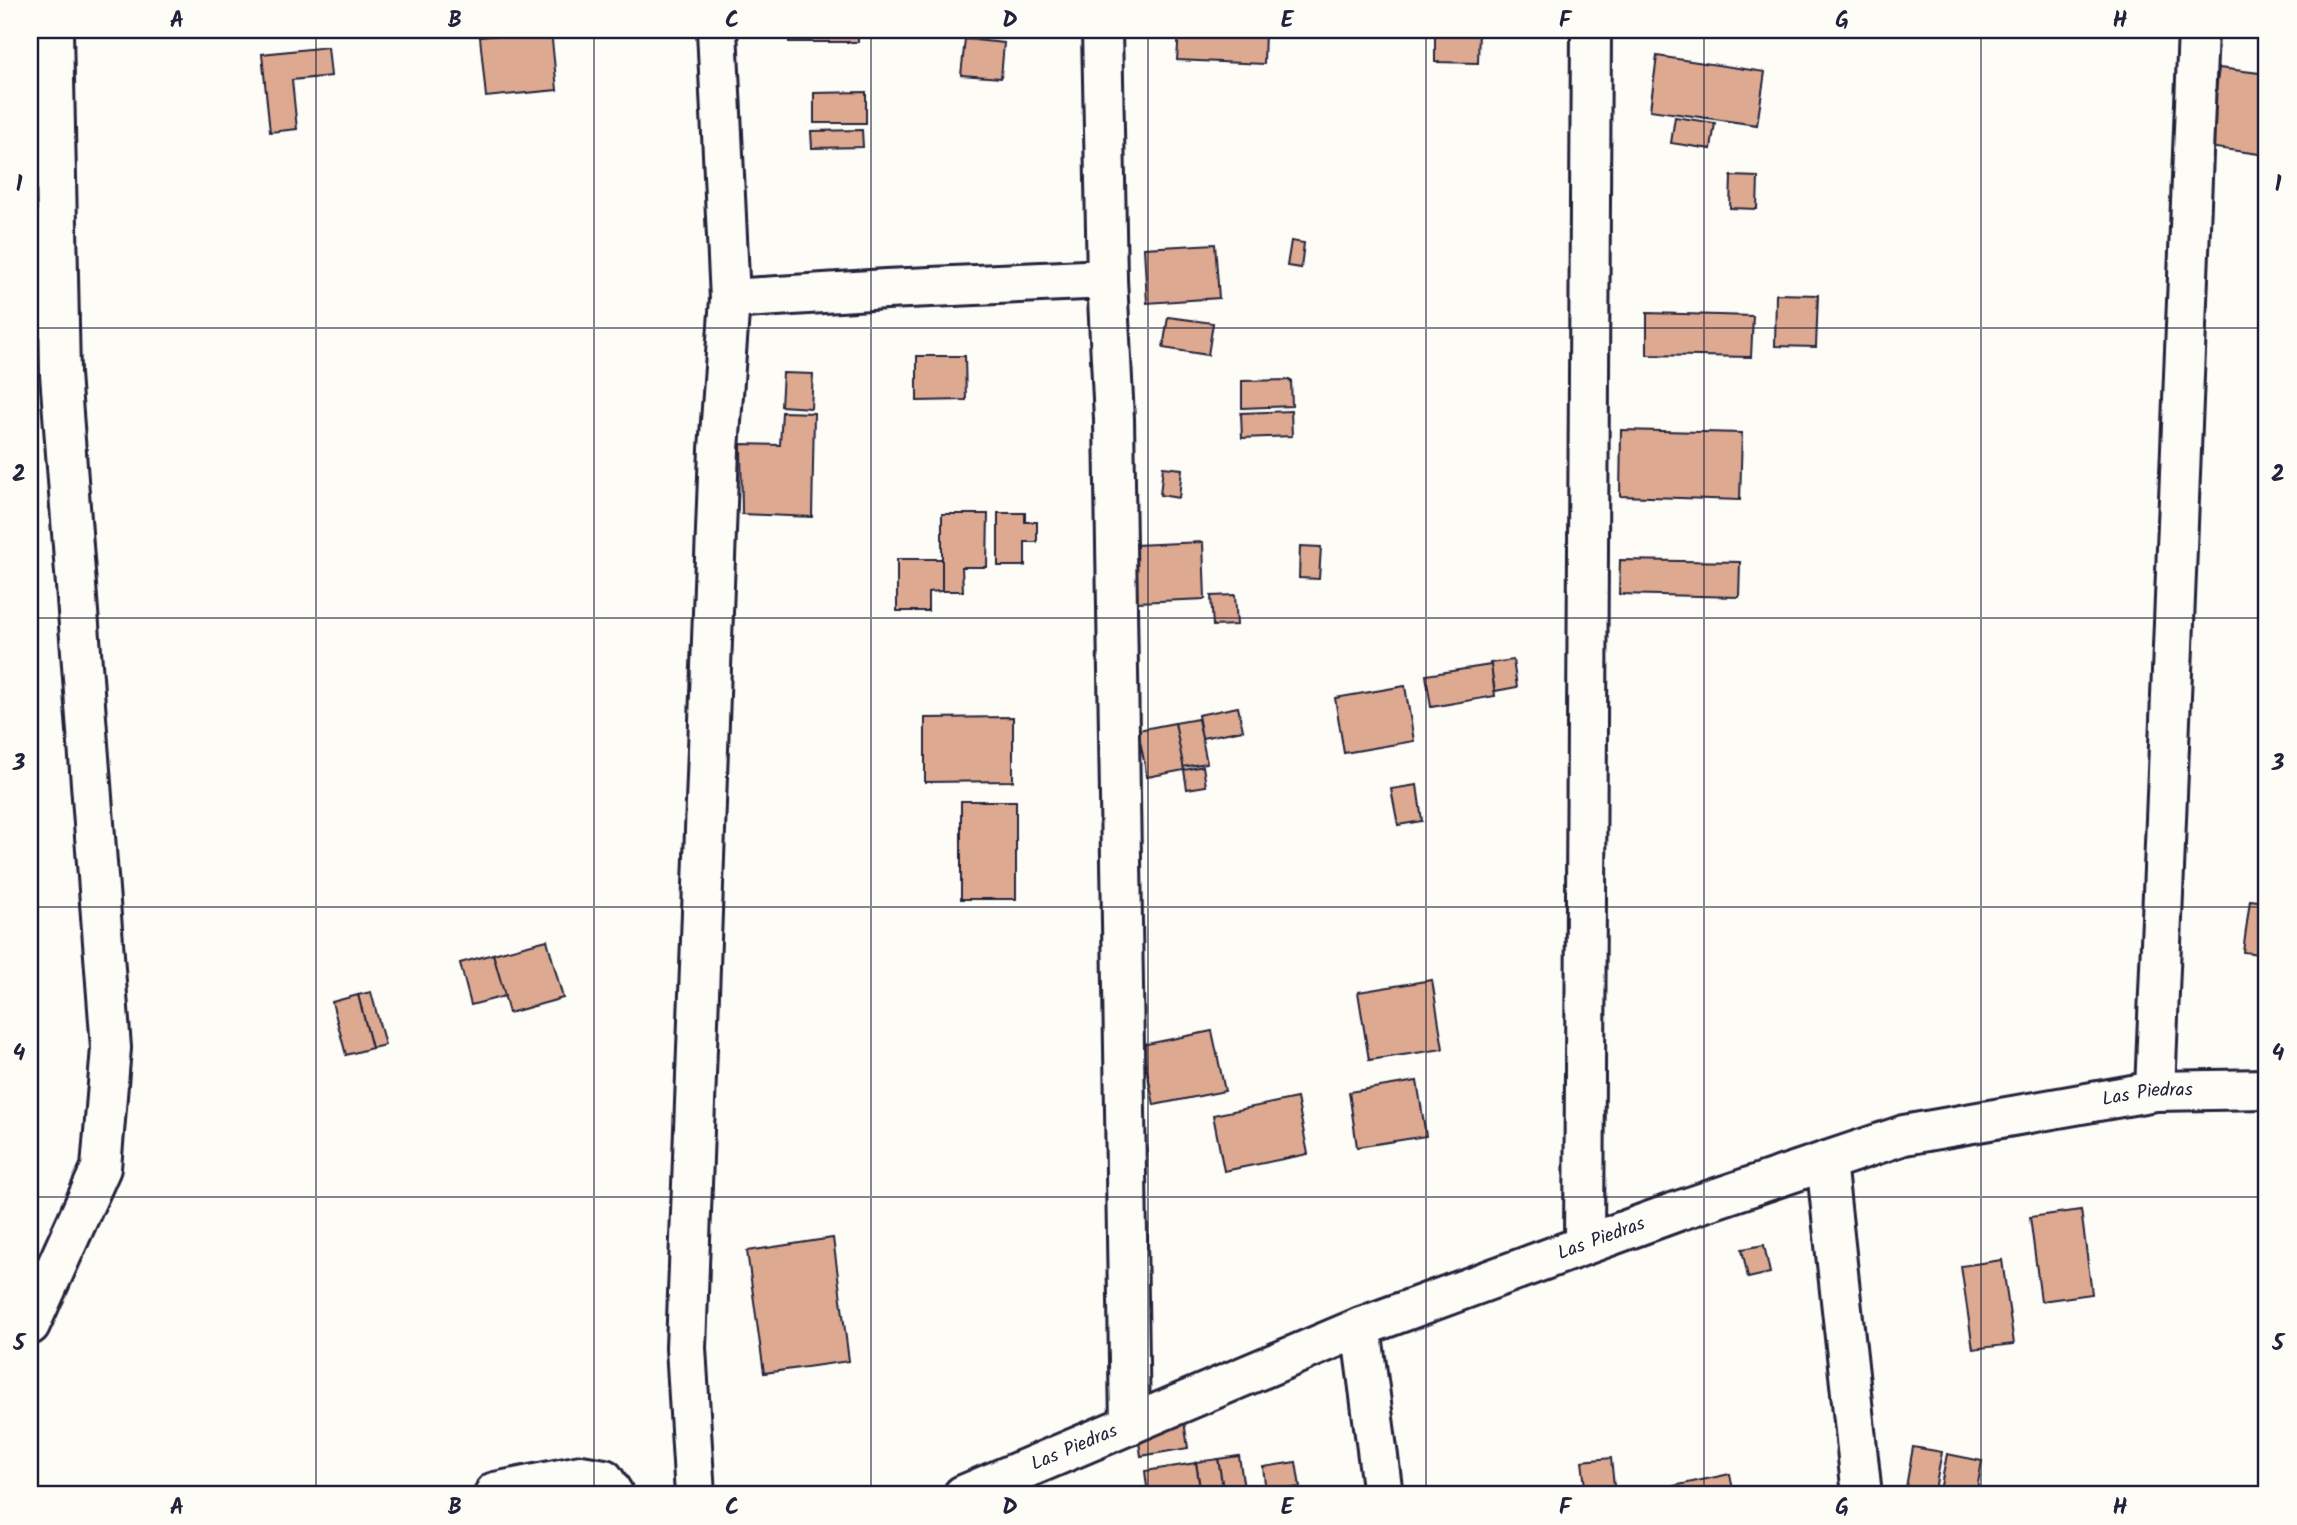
<svg xmlns="http://www.w3.org/2000/svg" width="2297" height="1525" viewBox="0 0 2297 1525" font-family="Kalam,sans-serif">
	<rect width="100%" height="100%" fill="#fdfcf7"/>
	<filter id="ink" filterUnits="userSpaceOnUse"><feTurbulence type="fractalNoise" baseFrequency=".0143" numOctaves="2"/><feDisplacementMap in="SourceGraphic" scale="14" xChannelSelector="R" yChannelSelector="G"/><feConvolveMatrix kernelMatrix="1 2 1 2 8 2 1 2 1" color-interpolation-filters="sRGB"/></filter>
	<g filter="url(#ink)">
		<g fill="#ddaa91" stroke="#22223b" stroke-width="2">
			<path d="M551,30L557,90L486,97L480,37Z"/>
			<rect x="789" y="30" width="69" height="12"/>
			<path d="M885,30H922L921,41L884,38Z"/>
			<path d="M1179,30H1265L1264,64L1177,60Z"/>
			<path d="M1435,30H1479L1478,63L1435,62Z"/>
			<path d="M965,39L1004,43L1001,78L961,75Z"/>
			<path d="M328,47L331,76L292,80L297,129L270,132L262,54Z"/>
			<path d="M1657,56L1765,72L1757,125L1650,110Z"/>
			<path d="M2219,68L2267,74V155L2208,147Z"/>
			<path d="M866,92V123H814V93Z"/>
			<path d="M1675,117L1715,123L1711,149L1671,143Z"/>
			<path d="M862,130L863,147L812,148L811,131Z"/>
			<path d="M1731,176L1758,177L1757,209L1730,208Z"/>
			<path d="M1291,241L1304,243L1301,268L1287,266Z"/>
			<path d="M1215,244L1219,298L1147,303L1144,248Z"/>
			<path d="M1776,294L1818,295L1816,347L1775,346Z"/>
			<path d="M1647,313L1753,316L1751,357L1647,355Z"/>
			<path d="M1168,317L1213,323L1208,355L1163,348Z"/>
			<path d="M917,356H965L966,400L917,401Z"/>
			<path d="M783,373L813,374L811,408L781,406Z"/>
			<path d="M1291,380L1292,406L1242,408V381Z"/>
			<path d="M1291,411L1292,436L1242,438L1241,413Z"/>
			<path d="M782,412L814,413L812,517L742,514L741,444L780,445Z"/>
			<path d="M1621,430L1742,433L1740,500L1620,496Z"/>
			<path d="M1163,467L1182,469L1179,498L1160,495Z"/>
			<path d="M998,513H1025V522H1037V542H1025V566H998Z"/>
			<path d="M942,514H988L987,567H962L963,591H942Z"/>
			<path d="M1203,542L1205,599L1137,602L1135,545Z"/>
			<path d="M1300,546L1321,547L1319,579L1299,578Z"/>
			<path d="M897,559H942V591L928,592V611H897Z"/>
			<path d="M1620,560L1740,562L1739,597L1619,594Z"/>
			<path d="M1235,595L1237,625L1213,626L1211,596Z"/>
			<path d="M1513,660L1517,687L1495,691L1490,663Z"/>
			<path d="M1491,665L1495,696L1431,707L1426,675Z"/>
			<path d="M1405,686L1414,741L1344,753L1335,698Z"/>
			<path d="M1238,707L1243,730L1202,738L1198,715Z"/>
			<path d="M1013,717V781L925,782V718Z"/>
			<path d="M1198,719L1207,763L1182,767L1175,723Z"/>
			<path d="M1175,723L1184,770L1147,777L1138,730Z"/>
			<path d="M1203,766L1206,786L1187,789L1184,770Z"/>
			<path d="M1417,785L1422,821L1398,825L1391,789Z"/>
			<rect x="961" y="801" width="55" height="98"/>
			<path d="M2250,900L2267,902V955L2243,952Z"/>
			<path d="M547,940L563,998L509,1013L493,954Z"/>
			<path d="M493,954L505,996L471,1005L460,963Z"/>
			<path d="M1432,980L1443,1049L1369,1060L1358,992Z"/>
			<path d="M371,992L385,1045L372,1048L358,995Z"/>
			<path d="M358,995L372,1048L346,1055L332,1002Z"/>
			<path d="M1212,1031L1225,1091L1154,1105L1142,1045Z"/>
			<path d="M1417,1081L1426,1136L1357,1147L1349,1092Z"/>
			<path d="M1297,1098L1308,1154L1224,1171L1213,1115Z"/>
			<path d="M2081,1210L2092,1294L2041,1301L2030,1217Z"/>
			<path d="M833,1238L849,1361L764,1373L747,1251Z"/>
			<path d="M1764,1245L1770,1273L1748,1278L1742,1249Z"/>
			<path d="M2002,1260L2014,1344L1973,1349L1961,1266Z"/>
			<path d="M1184,1421L1188,1448L1141,1456L1137,1428Z"/>
			<path d="M1913,1447L1942,1452L1934,1495L1905,1493Z"/>
			<path d="M1947,1454L1982,1461L1976,1495L1940,1491Z"/>
			<path d="M1239,1456L1245,1495H1224L1218,1459Z"/>
			<path d="M1611,1458L1615,1495H1586L1582,1461Z"/>
			<path d="M1218,1459L1224,1495H1201L1196,1462Z"/>
			<path d="M1296,1462L1300,1487L1266,1492L1263,1467Z"/>
			<path d="M1196,1463L1201,1495H1148L1145,1471Z"/>
			<path d="M1730,1474L1734,1495H1670L1669,1487Z"/>
			<path d="M1669,1487L1670,1495H1635V1494Z"/>
		</g>
		<g fill="none" stroke-linecap="round" stroke-linejoin="round">
			<defs>
				<g id="minor">
					<path d="M1102,30L1107,279"/>
					<path d="M730,299L886,289L1107,279L1114,419L1130,1425"/>
					<path d="M2155,1091L2198,30"/>
					<path d="M1826,1161L1862,1495"/>
					<path d="M1584,1245L1591,30"/>
					<path d="M30,1325L101,1168L111,1048L60,374L53,30"/>
					<path d="M1361,1327L1383,1495"/>
					<path d="M494,1495L495,1492L581,1475L604,1479L614,1495"/>
					<path d="M695,1495L686,1348L719,449L730,299L717,30"/>
					<path id="s1" d="M963,1495L1361,1327L1678,1211L1904,1135L2155,1091L2267,1089"/>
				</g>
			</defs>
			<use href="#minor" stroke="#22223b" stroke-width="44"/>
			<use href="#minor" stroke="#fdfcf7" stroke-width="38"/>
		</g>
	</g>
	<path fill="none" stroke="#22223b" stroke-width="2" stroke-opacity="0.55" d="M316,30V1495M594,30V1495M871,30V1495M1148,30V1495M1426,30V1495M1704,30V1495M1981,30V1495M30,328H2267M30,618H2267M30,907H2267M30,1197H2267"/>
	<g text-anchor="middle" dominant-baseline="central" stroke-width="7" stroke-linejoin="round" paint-order="stroke">
		<g font-size="19" fill="#22223b" stroke="#fdfcf7">
			<text stroke="none"><textPath href="#s1" startOffset="1255">Las Piedras</textPath></text>
			<text stroke="none"><textPath href="#s1" startOffset="688">Las Piedras</textPath></text>
			<text stroke="none"><textPath href="#s1" startOffset="121">Las Piedras</textPath></text>
		</g>
	</g>
	<rect width="2297" height="1525" fill="none" stroke="#fdfcf7" stroke-width="77"/>
	<rect x="38" y="38" width="2220" height="1448" fill="none" stroke="#22223b" stroke-width="2.5"/>
	<g font-size="23" text-anchor="middle" font-weight="bold" fill="#22223b">
		<text x="177" y="27">A</text>
		<text x="455" y="27">B</text>
		<text x="732" y="27">C</text>
		<text x="1010" y="27">D</text>
		<text x="1287" y="27">E</text>
		<text x="1565" y="27">F</text>
		<text x="1842" y="27">G</text>
		<text x="2120" y="27">H</text>
		<text x="19" y="191">1</text>
		<text x="2278" y="191">1</text>
		<text x="19" y="481">2</text>
		<text x="2278" y="481">2</text>
		<text x="19" y="770">3</text>
		<text x="2278" y="770">3</text>
		<text x="19" y="1060">4</text>
		<text x="2278" y="1060">4</text>
		<text x="19" y="1350">5</text>
		<text x="2278" y="1350">5</text>
		<text x="177" y="1514">A</text>
		<text x="455" y="1514">B</text>
		<text x="732" y="1514">C</text>
		<text x="1010" y="1514">D</text>
		<text x="1287" y="1514">E</text>
		<text x="1565" y="1514">F</text>
		<text x="1842" y="1514">G</text>
		<text x="2120" y="1514">H</text>
	</g>
</svg>
